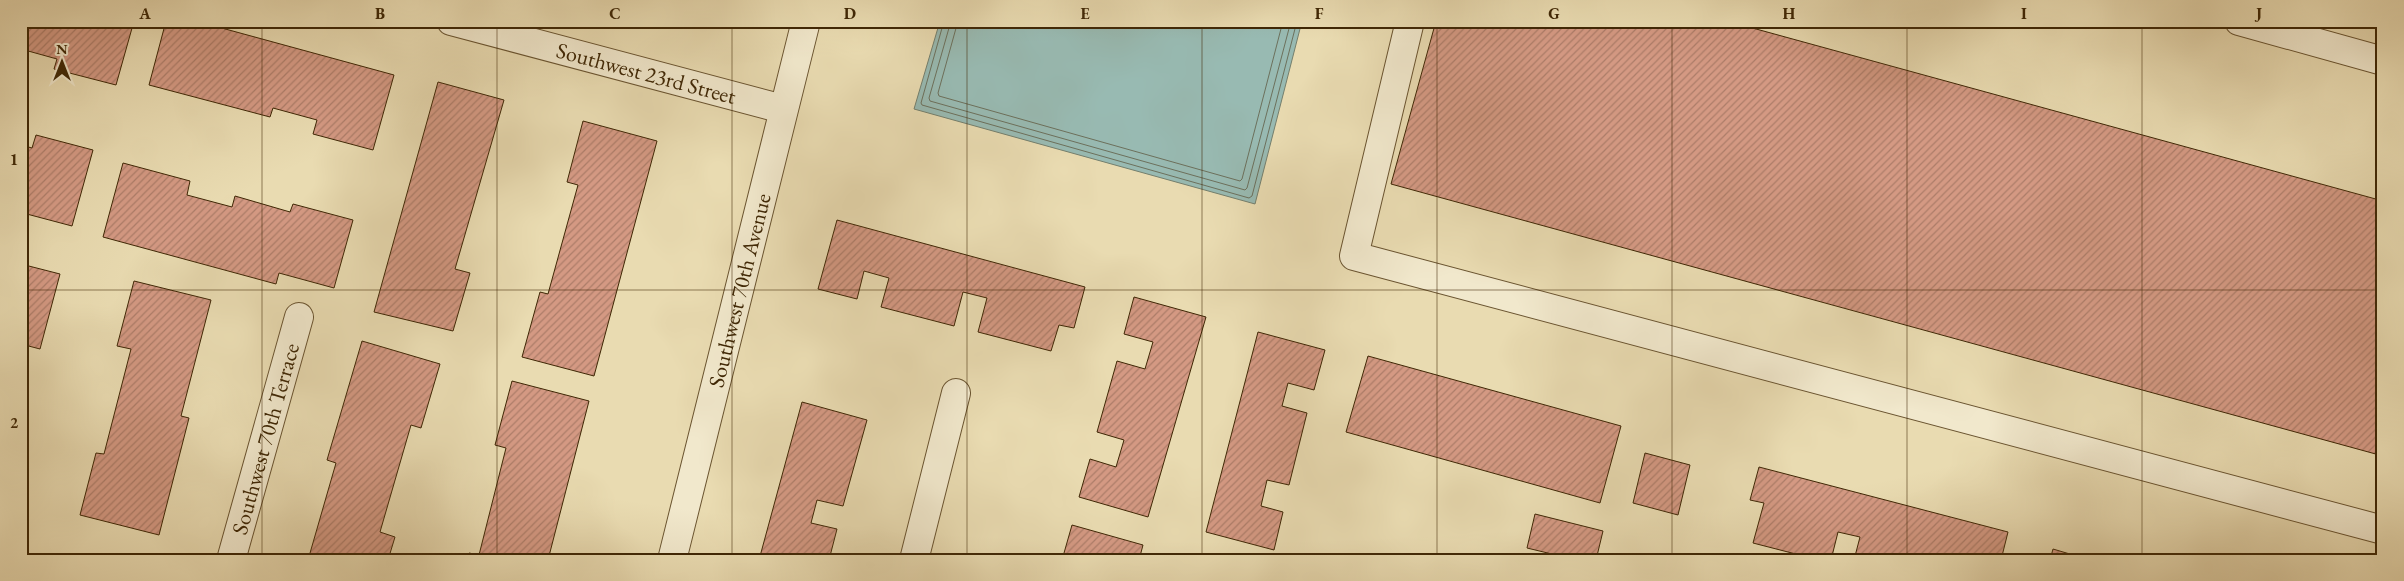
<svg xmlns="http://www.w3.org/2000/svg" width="2404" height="581" viewBox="0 0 2404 581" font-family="'EB Garamond',serif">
	<defs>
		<pattern id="building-hatch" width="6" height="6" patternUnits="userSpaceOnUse" patternTransform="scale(1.25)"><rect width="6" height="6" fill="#d49983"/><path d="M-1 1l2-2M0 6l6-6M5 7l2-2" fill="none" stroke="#ad7d69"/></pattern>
	</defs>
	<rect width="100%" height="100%" fill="#e9dbb1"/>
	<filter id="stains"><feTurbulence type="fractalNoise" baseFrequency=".004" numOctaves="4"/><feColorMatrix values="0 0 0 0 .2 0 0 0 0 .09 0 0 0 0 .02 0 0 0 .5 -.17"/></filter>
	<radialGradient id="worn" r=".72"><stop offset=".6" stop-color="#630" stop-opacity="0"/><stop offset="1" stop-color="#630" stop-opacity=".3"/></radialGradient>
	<path fill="#98bab2" stroke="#747f6d" d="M940,21H1302L1255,204L914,109Z"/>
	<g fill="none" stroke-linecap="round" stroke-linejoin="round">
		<g stroke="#6c705c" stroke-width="1">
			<path d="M944,21L921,103L922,105L1249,198L1252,196L1297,21"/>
			<path d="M951,21L929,98L930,101L1245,190L1247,188L1291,21"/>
			<path d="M958,21L938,93L939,96L1240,181L1242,179L1283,21"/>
		</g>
	</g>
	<g fill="url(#building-hatch)" stroke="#3f2705">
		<path d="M21,21H134L116,85L54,69L57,59L21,49Z"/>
		<path d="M166,21H196L394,75L373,150L313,134L317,120L273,108L270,117L149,85Z"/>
		<path d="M1436,21H1727L2383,201V456L1391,184Z"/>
		<path d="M438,82L504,100L455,269L470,273L453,331L374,312Z"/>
		<path d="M583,121L657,141L594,376L522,357L540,292L548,294L578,185L567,182Z"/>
		<path d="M36,135L93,150L72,226L23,213L21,219V145L32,148Z"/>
		<path d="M123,163L190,181L187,195L232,207L235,196L290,212L293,204L353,220L334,288L279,273L276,284L103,237Z"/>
		<path d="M837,220L1085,287L1074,328L1059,325L1051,351L978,332L987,298L963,292L954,326L881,307L889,278L864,271L857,299L818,289Z"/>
		<path d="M21,264L60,274L40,349L21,344Z"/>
		<path d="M134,281L211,300L181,416L189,418L159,535L80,515L96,453L104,454L131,349L117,346Z"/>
		<path d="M1134,297L1206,317L1148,517L1079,497L1090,459L1116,467L1124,440L1097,432L1117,361L1145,369L1153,342L1124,334Z"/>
		<path d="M1258,332L1325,350L1314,390L1288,383L1282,406L1307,413L1289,485L1267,480L1261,506L1283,512L1274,550L1206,532Z"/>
		<path d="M362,341L440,364L421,428L411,425L380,532L395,537L388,560H308L336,463L327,460Z"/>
		<path d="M1368,356L1621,426L1600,503L1346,432Z"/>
		<path d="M512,381L589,401L548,560H468L469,553L479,555L506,448L495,445Z"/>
		<path d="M802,402L867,420L843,506L817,500L811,523L837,529L829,560H759Z"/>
		<path d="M1645,453L1690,465L1678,515L1633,503Z"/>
		<path d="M1759,467L2008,532L2001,560H1956L1934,554L1933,560H1854L1860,537L1838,532L1831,560H1819L1753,543L1764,503L1750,500Z"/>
		<path d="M1535,514L1603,531L1596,560H1555L1556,555L1527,548Z"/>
		<path d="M1072,525L1143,545L1139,560H1062Z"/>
		<path d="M2053,549L2090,560H2050Z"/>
	</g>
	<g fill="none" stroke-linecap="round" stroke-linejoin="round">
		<defs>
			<g id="minor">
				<path id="s1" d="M451,21L783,109"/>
				<path d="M1410,21L1354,256L2383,530"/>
				<path d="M2239,21L2383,61"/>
				<path id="s2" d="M231,560L299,317"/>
				<path id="s3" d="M672,560L806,21"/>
				<path d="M914,560L956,393"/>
			</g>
		</defs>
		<use href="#minor" stroke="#6a5430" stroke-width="30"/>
		<use href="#minor" stroke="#f1e8cc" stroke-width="28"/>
	</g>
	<path fill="none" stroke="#3f2705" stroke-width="1" stroke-opacity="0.55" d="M262,21V560M497,21V560M732,21V560M967,21V560M1202,21V560M1437,21V560M1672,21V560M1907,21V560M2142,21V560M21,290H2383"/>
	<g text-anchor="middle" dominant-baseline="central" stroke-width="4" stroke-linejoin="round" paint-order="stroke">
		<g font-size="22" fill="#3f2705" stroke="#f1e8cc">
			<text stroke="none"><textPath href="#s1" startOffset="202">Southwest 23rd Street</textPath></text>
			<text stroke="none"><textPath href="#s3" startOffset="278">Southwest 70th Avenue</textPath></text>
			<text stroke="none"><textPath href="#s2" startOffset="126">Southwest 70th Terrace</textPath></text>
		</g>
	</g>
	<rect width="2404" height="581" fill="none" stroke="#e9dbb1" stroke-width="55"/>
	<g transform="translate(62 62)" stroke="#f1e8cc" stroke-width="4" paint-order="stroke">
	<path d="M0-4L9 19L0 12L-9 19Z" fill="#3f2705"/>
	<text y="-8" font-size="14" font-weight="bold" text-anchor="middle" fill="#3f2705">N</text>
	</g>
	<rect x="28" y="28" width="2348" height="526" fill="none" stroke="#3f2705" stroke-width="2"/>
	<g font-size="16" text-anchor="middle" font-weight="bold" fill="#3f2705">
		<text x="145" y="19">A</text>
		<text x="380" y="19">B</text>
		<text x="615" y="19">C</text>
		<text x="850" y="19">D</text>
		<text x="1085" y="19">E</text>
		<text x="1319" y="19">F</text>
		<text x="1554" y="19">G</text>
		<text x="1789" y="19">H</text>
		<text x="2024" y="19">I</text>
		<text x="2259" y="19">J</text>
		<text x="14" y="165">1</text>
		<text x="14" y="428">2</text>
	</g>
	<rect width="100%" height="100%" filter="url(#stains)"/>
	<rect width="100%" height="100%" fill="url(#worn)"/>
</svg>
